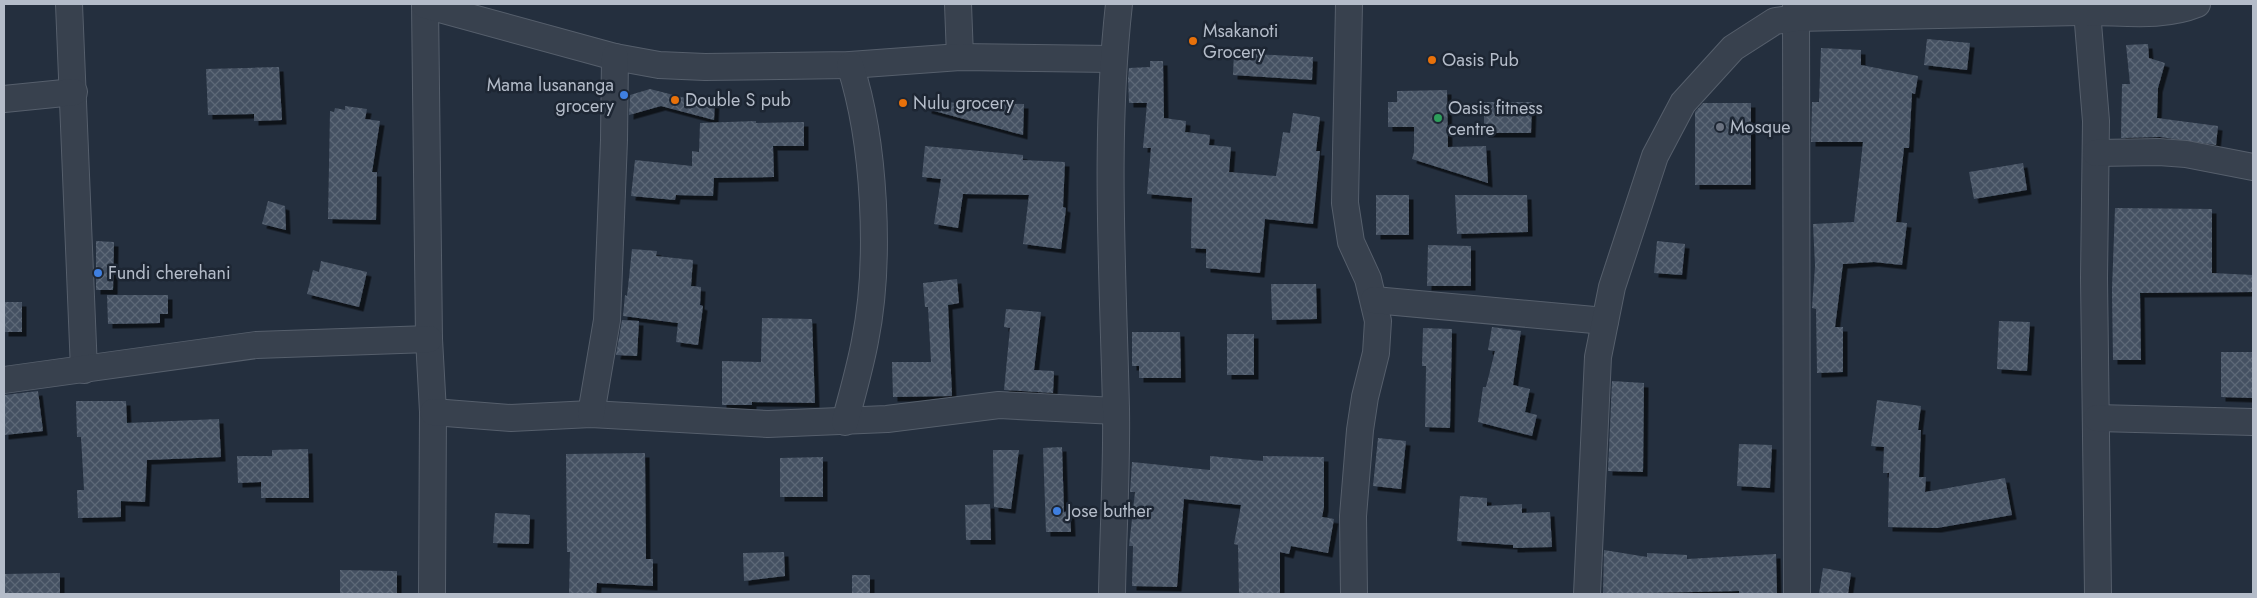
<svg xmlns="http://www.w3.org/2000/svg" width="2257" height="598" viewBox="0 0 2257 598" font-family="Jost,sans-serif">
	<defs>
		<pattern id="building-cross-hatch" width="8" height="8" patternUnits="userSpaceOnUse" patternTransform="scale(1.25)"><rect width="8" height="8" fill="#455162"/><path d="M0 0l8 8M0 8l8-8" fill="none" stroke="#5d6877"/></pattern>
		<filter id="shadow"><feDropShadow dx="4.5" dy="4.5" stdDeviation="0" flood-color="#0009"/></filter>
	</defs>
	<rect width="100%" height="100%" fill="#242f3e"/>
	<g fill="url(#building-cross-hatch)" filter="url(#shadow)">
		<path d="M1927,39L1970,43L1967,70L1924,65Z"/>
		<path d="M2148,44L2149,58L2165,63L2158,88L2157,118L2218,126L2216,145L2160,137L2121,138L2122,84H2130L2126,45Z"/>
		<path d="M1821,48L1861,50V65L1918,76L1915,94L1912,93L1909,148H1904L1896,222L1907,223L1902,265L1874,262L1843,264L1835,327H1843V372L1817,373L1816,309L1812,308L1815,266L1813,224L1854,222L1863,142H1811L1812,102H1819Z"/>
		<path d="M1234,53L1313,57L1312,80L1233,75Z"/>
		<path d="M1150,61H1163L1164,118L1186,121L1185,132L1210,135L1209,145L1231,147L1229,172L1276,176L1283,132L1290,133L1293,113L1320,117L1316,151H1320L1313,224L1265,219L1260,273L1206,268V249L1191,248L1192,198L1147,194L1151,148H1143L1147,103H1129L1128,78L1129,68L1150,67Z"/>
		<path d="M279,67L282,120L254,121V114L208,115L206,69Z"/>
		<path d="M650,89L685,98L715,100L714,120L661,106L629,115L630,95Z"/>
		<path d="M1447,90L1448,147L1486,146L1488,183L1412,159L1414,152V127H1388V102H1397V91Z"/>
		<path d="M928,102L1024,104L1023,135L927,109Z"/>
		<path d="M1484,102H1532L1531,133H1484Z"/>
		<path d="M1703,103H1751V185H1695V112Z"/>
		<path d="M345,106L367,109L365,119L380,121L372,172H377L376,220L328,219L330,111L334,112L335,108L345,110Z"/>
		<path d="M756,121V123L804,122V146H773L774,177L714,178L713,196L676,195L675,200L631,196L635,160L692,166V151L699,152L700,123Z"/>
		<path d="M925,146L1023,155V160L1065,162L1063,207L1066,208L1061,249L1023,244L1029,195L963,194L958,228L934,224L941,179L922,177Z"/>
		<path d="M2023,163L2027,190L1974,199L1969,172Z"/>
		<rect x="1376" y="195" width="33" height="40"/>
		<path d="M1455,195H1527L1528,232L1457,234Z"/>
		<path d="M268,201L285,206L286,230L262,224Z"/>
		<path d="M2115,208L2212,209V273L2253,275V292L2140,293L2141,360H2113L2112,290Z"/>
		<path d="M96,241L114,242L113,290H96Z"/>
		<path d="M1657,241L1685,244L1682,275L1654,273Z"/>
		<path d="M1428,245L1471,246V286H1427Z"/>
		<path d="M632,249L657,251L656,256L693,260L691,286L701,287L700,305L703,306L698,345L676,342L678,323L623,316L625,295L627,296Z"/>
		<path d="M321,261L367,272L359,307L307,294L313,270L319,272Z"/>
		<path d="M957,279L959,303L948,305L952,396L893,397L892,362H931L928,307H925L923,283Z"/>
		<path d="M1271,284H1316L1317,319L1272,320Z"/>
		<path d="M107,295H168V314H160V323L108,324Z"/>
		<rect x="4" y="302" width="18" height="30"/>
		<path d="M1006,309L1041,312L1034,370L1054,371L1053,393L1004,390L1010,328L1004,327Z"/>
		<path d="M762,318L812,319L815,403L752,402V405H722V361L761,362Z"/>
		<path d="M622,320L639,321L637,356L616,355Z"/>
		<path d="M1999,321L2030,322L2027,371L1997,369Z"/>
		<path d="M1492,327L1521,331L1513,385L1530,389L1525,412L1537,415L1532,436L1478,422L1483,387H1486L1495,351L1488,350Z"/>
		<path d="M1423,328L1452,329L1450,428L1425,427L1426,366H1422Z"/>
		<path d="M1132,332H1180L1181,378H1139V366H1132Z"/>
		<rect x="1227" y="334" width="27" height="41"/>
		<path d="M2221,352H2253V398L2221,397Z"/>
		<path d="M1612,381L1644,383L1643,472L1608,471Z"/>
		<path d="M38,391L43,431L4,435V395Z"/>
		<path d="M1877,400L1921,406L1918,430H1921L1919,477H1926L1925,492L2005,478L2012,515L1937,528L1888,527L1889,473H1883L1884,447L1871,446Z"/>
		<path d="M76,401H126L127,423L219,419L221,457L147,460L145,502L121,501V517L78,518L77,490H84L81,437H77Z"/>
		<path d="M1378,438L1406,441L1401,489L1373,486Z"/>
		<path d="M1739,444L1772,445L1770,488L1737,486Z"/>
		<path d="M1062,447L1064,512L1070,511L1071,532H1046L1043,448Z"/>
		<path d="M308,449L309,498H261V482L238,483L237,456H272V450Z"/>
		<path d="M993,450H1019L1011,509L994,507Z"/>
		<path d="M645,453L646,559H653V586L597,583L596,594H569L570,552H567L566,454Z"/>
		<path d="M1210,456L1263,461V456L1324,457V507L1322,517L1334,519L1328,553L1291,546L1289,554L1280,552V594H1239L1238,545L1234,544L1241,505L1184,499L1177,587L1132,586L1133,546H1129L1135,492H1130L1132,462L1210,470Z"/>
		<path d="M823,457V497H780V458Z"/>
		<path d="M1460,496L1487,498V506L1522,504V513L1550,512L1552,547L1513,548V545L1457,541Z"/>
		<path d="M990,504L991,540H966L965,505Z"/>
		<path d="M495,513L530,515L529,544L493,543Z"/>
		<path d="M1604,550L1647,557V553L1687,555V559L1776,554L1777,594H1739V591L1603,594Z"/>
		<path d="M784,552L785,576L744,581L743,553Z"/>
		<path d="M1823,568L1851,573L1848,594H1819Z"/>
		<path d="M340,570L397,571V594H340Z"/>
		<path d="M60,573V593L4,594V574Z"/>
		<rect x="852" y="575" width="18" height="19"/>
	</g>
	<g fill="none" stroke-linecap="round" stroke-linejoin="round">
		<defs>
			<g id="street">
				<path d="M69,4L84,370"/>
				<path d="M425,4L429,339L433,412L432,594"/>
				<path d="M958,4L960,57"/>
				<path d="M1349,4L1345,203L1351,242L1368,279L1378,321L1376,353L1365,397L1360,430L1353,516L1354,594"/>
				<path d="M1796,4L1797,594"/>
				<path d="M425,5L615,57L659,65L705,67L850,65L960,57L1112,59"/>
				<path d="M2087,11L2096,121L2094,278L2098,594"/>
				<path d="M4,99L74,92"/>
				<path d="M2096,153L2159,152L2186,154L2253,167"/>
				<path d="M1374,300L1605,321"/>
				<path d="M4,380L256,345L429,339"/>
				<path d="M433,412L511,418L591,414L768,424L887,419L999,405L1116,411"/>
				<path d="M591,414L607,320L614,140L615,57"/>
				<path d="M2097,418L2253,422"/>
				<path d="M845,422C852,395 860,368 865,341C881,261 875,142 850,65"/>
				<path d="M1112,594C1113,533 1117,470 1116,409C1113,274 1104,138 1119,4"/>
				<path d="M1587,594L1598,357L1612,287L1655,156L1683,103L1733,48L1775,21L1796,18C1891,16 1986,14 2080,12C2119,11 2160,19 2197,4"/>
			</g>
		</defs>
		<use href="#street" stroke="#565f6c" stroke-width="28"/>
		<use href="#street" stroke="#38414e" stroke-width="26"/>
	</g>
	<g fill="#e8710a" stroke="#1d2633" stroke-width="2">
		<circle cx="1193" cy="41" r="5"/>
		<circle cx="1432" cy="60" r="5"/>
		<circle cx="675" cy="100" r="5"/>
		<circle cx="903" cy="103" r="5"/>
	</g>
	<g fill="#3f7fe0" stroke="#1d2633" stroke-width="2">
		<circle cx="624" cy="95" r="5"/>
		<circle cx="98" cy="273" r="5"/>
		<circle cx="1057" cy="511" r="5"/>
	</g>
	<circle fill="#2e9e5b" stroke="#1d2633" stroke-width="2" cx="1438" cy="118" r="5"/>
	<circle fill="#6b7280" stroke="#1d2633" stroke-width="2" cx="1720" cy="127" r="5"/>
	<g text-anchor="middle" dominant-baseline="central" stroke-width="5" stroke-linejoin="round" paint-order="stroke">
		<g font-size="18" fill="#b4bcc9" stroke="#1d2633" text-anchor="start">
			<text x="1203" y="31">Msakanoti<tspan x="1203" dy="21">Grocery</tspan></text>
			<text x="1442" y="60">Oasis Pub</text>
			<text x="614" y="85" text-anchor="end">Mama lusananga<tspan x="614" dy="21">grocery</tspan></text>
			<text x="685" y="100">Double S pub</text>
			<text x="913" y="103">Nulu grocery</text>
			<text x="1448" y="108">Oasis fitness<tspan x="1448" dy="21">centre</tspan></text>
			<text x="1730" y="127">Mosque</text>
			<text x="108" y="273">Fundi cherehani</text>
			<text x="1067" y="511">Jose buther</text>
		</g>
	</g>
	<rect width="2257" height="598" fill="none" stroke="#b4bcc9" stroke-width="10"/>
</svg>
